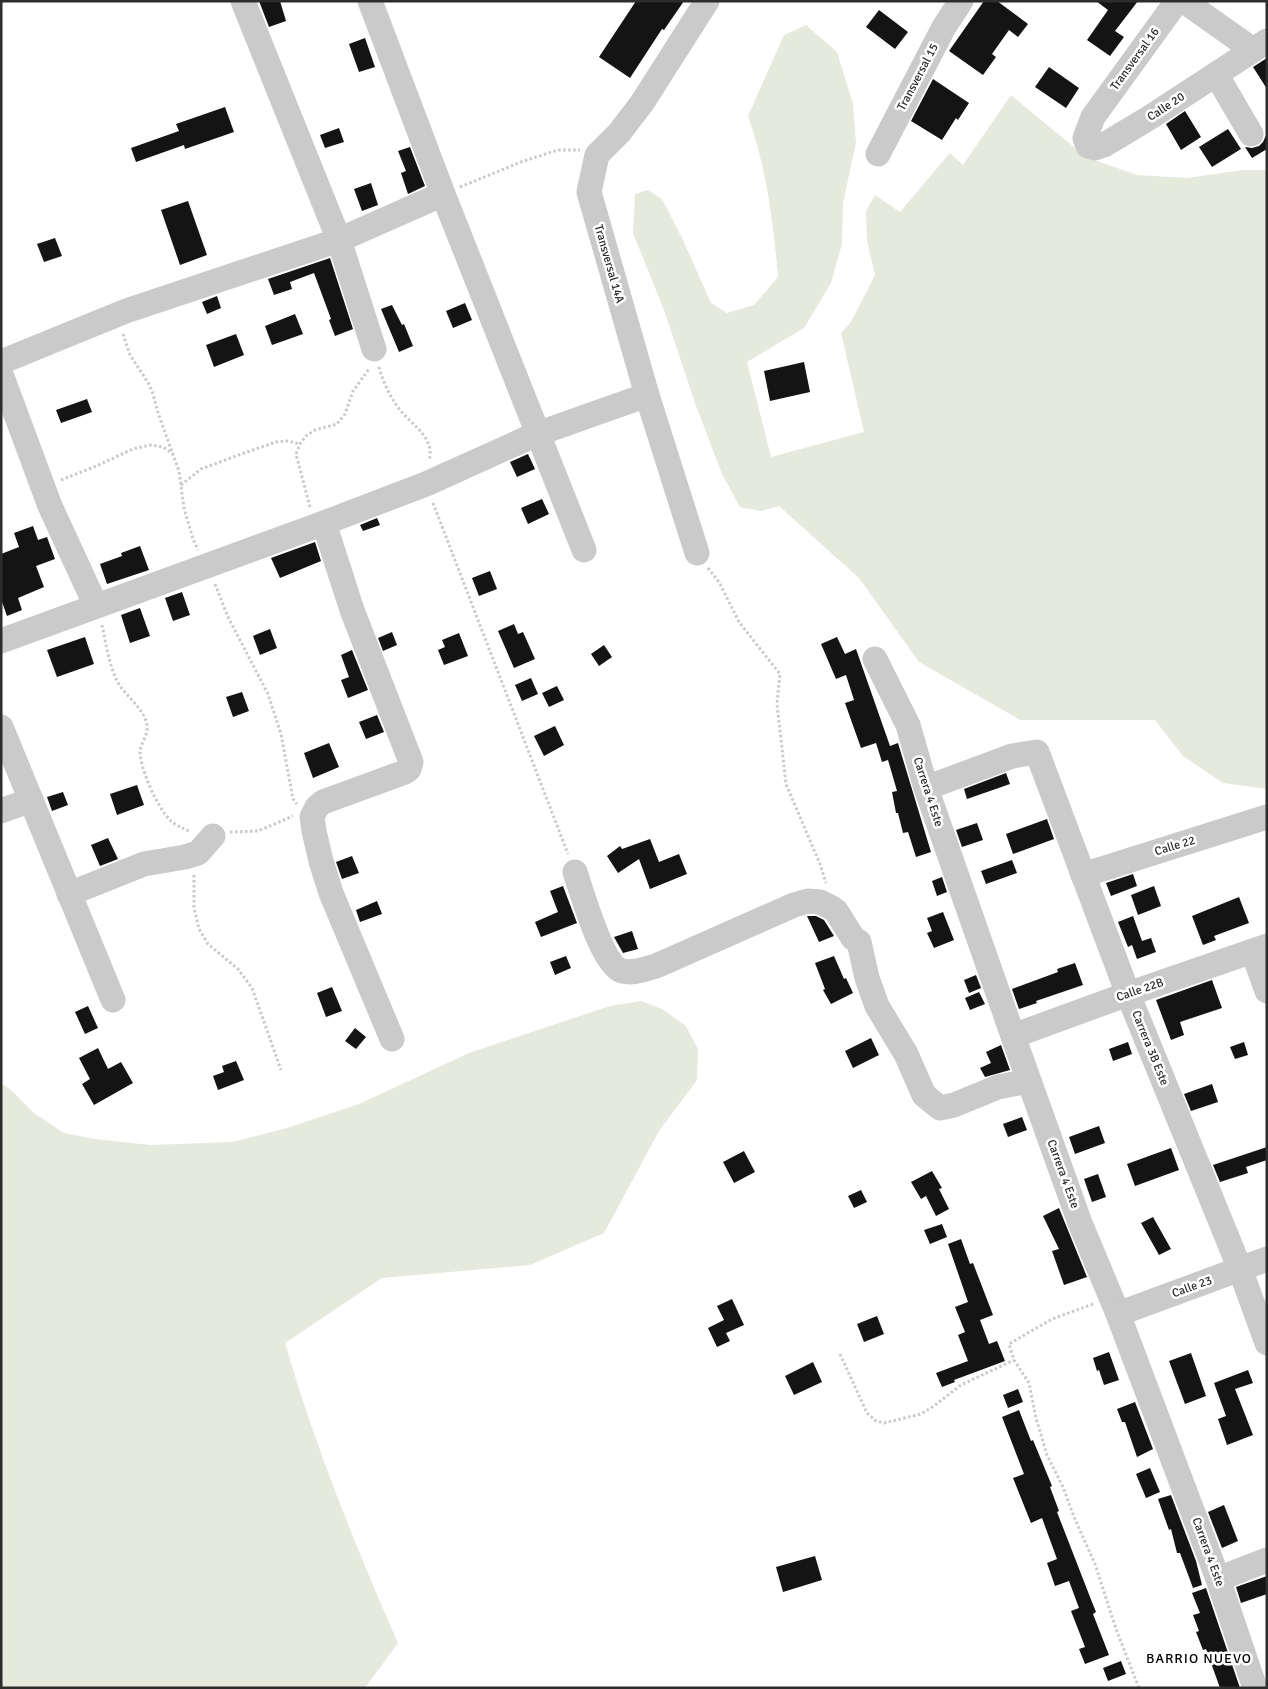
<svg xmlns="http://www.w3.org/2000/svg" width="1268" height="1689" viewBox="0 0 1268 1689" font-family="Signika,sans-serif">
	<rect width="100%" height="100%" fill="#fff"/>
	<g fill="#e5eadc">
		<path d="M806,25L837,52L853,104L856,143L843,203L842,244L831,283L804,328L747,362L771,457L864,432L841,333L851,322L875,275L867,241L866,211L875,195L900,212L950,153L963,165L1011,95L1086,157L1137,175L1187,178L1243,170H1267V789L1223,783L1183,756L1155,720H1020L919,662L859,578L779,506L761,511L740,507L722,474L695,403L664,310L633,233L635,194L648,190L662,199L683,240L711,303L727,313L754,305L778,277C773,220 767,171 748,116L784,35Z"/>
		<path d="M641,1001L662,1009L686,1026L698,1049L697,1080L659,1131L604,1233L530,1265L382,1278L285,1343C315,1446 355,1545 398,1643L365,1688H1V1083L11,1090L34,1113L64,1133L95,1139L150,1145L232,1142L287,1128L359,1104L469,1053L610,1006Z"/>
	</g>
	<g fill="#141414">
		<path d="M259,1H280L286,21L269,27Z"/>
		<path d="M636,1H684L664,30L662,29L630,78L599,57Z"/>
		<path d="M984,1H997L1028,24L1018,37L1009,30L992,54L996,57L983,75L949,51Z"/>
		<path d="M1096,1H1138L1115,31L1124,37L1110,56L1087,40L1108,10Z"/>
		<path d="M879,10L908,32L895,49L866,27Z"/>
		<path d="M365,38L375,67L359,72L349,44Z"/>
		<path d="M1267,58V89L1253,67Z"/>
		<path d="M1049,67L1079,88L1066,108L1035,87Z"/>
		<path d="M933,79L969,103L958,120L956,118L942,140L911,121Z"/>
		<path d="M225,107L234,132L185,149L184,145L136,162L131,148L179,131L176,124Z"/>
		<path d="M1185,111L1201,137L1181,150L1166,124Z"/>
		<path d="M339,128L344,142L325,148L320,135Z"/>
		<path d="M1228,129L1241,149L1212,167L1199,147Z"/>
		<path d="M1267,133V149L1252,158L1245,147L1252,148L1259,146L1263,142Z"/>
		<path d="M410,147L425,186L408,194L401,173L406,171L398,151Z"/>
		<path d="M371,183L378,205L362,211L354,189Z"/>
		<path d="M188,201L207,255L180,265L161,210Z"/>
		<path d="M55,238L62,256L44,262L37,244Z"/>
		<path d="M330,258L353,329L335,336L329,320L331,319L314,273L290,282L292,289L274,295L268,279Z"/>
		<path d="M217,296L221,308L207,314L202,302Z"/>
		<path d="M465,303L472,320L453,328L446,311Z"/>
		<path d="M392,305L402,325L404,324L413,346L399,352L381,309Z"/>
		<path d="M295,314L303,334L272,345L265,326Z"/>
		<path d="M236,334L244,355L214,367L206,345Z"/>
		<path d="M804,362L810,392L770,401L764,371Z"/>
		<path d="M87,399L92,412L61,423L56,410Z"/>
		<path d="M528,454L535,469L517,477L510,462Z"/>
		<path d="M542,499L549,514L528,524L521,508Z"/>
		<path d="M377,518L380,525L363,531L360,525Z"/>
		<path d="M33,526L38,540L47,537L55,559L36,566L44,587L18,598L22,610L7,616L1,599V554L19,547L14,533Z"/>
		<path d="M315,542L321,561L280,578L271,558Z"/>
		<path d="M140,546L149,570L107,584L100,564L122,556L121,553Z"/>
		<path d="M490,571L497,589L479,596L472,578Z"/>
		<path d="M182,592L190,615L173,621L165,598Z"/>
		<path d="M140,608L150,636L130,643L121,615Z"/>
		<path d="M514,624L518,634L523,632L535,659L514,668L498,631Z"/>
		<path d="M270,629L277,648L260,655L253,636Z"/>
		<path d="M392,632L397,645L383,651L378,638Z"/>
		<path d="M459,633L468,656L444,665L438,650L445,647L442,640Z"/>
		<path d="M85,637L94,664L57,677L47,650Z"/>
		<path d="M837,637L845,654L856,649L890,746L898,743L931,852L916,857L908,832L903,833L898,813H896L892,792L897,791L888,760L882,762L876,743L861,748L845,703L854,700L846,675L836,679L821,644Z"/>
		<path d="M604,645L612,657L599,666L591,654Z"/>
		<path d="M352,650L368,690L348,698L341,680L349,677L341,655Z"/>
		<path d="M531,678L538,694L522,701L515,685Z"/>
		<path d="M557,686L564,700L549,707L542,693Z"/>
		<path d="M242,692L249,711L233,717L226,697Z"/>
		<path d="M377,715L384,732L366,739L359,722Z"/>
		<path d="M555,726L564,745L544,756L534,736Z"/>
		<path d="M329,743L339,767L313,778L304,753Z"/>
		<path d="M1006,773L1010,784L967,799L964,789Z"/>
		<path d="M137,785L144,805L117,815L110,794Z"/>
		<path d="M63,792L68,805L52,811L47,797Z"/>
		<path d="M1047,819L1054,839L1013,854L1006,834Z"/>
		<path d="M977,823L983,840L962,847L956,830Z"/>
		<path d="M108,838L118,859L100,866L91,845Z"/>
		<path d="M650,839L659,862L679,854L687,874L650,889L639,859L618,873L607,856L620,846L622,849Z"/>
		<path d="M352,856L359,873L342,879L336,862Z"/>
		<path d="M1012,860L1017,873L986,884L981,871Z"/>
		<path d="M1133,874L1137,886L1111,896L1106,883Z"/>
		<path d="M942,877L947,892L937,896L932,881Z"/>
		<path d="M563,886L577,923L541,937L535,922L558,912L550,891Z"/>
		<path d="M1154,886L1161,906L1138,915L1131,895Z"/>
		<path d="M1239,897L1249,923L1214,936L1216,940L1203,945L1192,916Z"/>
		<path d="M377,901L382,914L360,922L356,910Z"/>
		<path d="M943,912L954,940L934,948L927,933L932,931L927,918Z"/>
		<path d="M807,916H816L824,920L834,936L819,942Z"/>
		<path d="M1133,916L1142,941L1151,938L1156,952L1137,959L1132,945L1128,947L1118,922Z"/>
		<path d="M632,931L638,949L623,953L614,937Z"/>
		<path d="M566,956L571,968L555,975L550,962Z"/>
		<path d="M834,956L844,979L846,978L853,993L831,1004L823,990L825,989L815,963Z"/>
		<path d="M1075,963L1083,985L1036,1001L1037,1003L1019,1009L1012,989L1058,972L1057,969Z"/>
		<path d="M976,975L981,988L969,993L964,980Z"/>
		<path d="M1212,980L1222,1008L1180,1022L1184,1035L1171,1040L1156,1000Z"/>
		<path d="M332,987L342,1011L326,1017L317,993Z"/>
		<path d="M979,992L985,1004L970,1010L965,998Z"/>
		<path d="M88,1006L98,1028L85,1034L75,1012Z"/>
		<path d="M355,1028L366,1037L356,1049L345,1041Z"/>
		<path d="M871,1038L879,1055L853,1068L845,1051Z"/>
		<path d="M1128,1042L1132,1054L1113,1061L1109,1049Z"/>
		<path d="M1244,1042L1248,1055L1235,1059L1230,1047Z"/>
		<path d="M1001,1045L1010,1070L985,1077L980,1068L991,1063L986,1052Z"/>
		<path d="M98,1048L108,1069L121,1062L133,1083L94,1105L82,1084L90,1079L79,1058Z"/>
		<path d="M236,1061L244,1080L218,1090L213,1076L224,1072L222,1066Z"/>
		<path d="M1212,1084L1218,1102L1191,1111L1184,1094Z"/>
		<path d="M1022,1117L1027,1130L1008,1137L1003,1124Z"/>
		<path d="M1099,1126L1105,1143L1075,1154L1069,1137Z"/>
		<path d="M1267,1147V1160L1246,1167L1248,1173L1220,1182L1213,1165Z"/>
		<path d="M1171,1148L1179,1170L1135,1186L1127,1164Z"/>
		<path d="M744,1151L755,1172L734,1183L723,1162Z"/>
		<path d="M932,1171L942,1188L939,1189L949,1209L936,1216L926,1196L921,1199L911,1182Z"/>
		<path d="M1098,1174L1106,1197L1092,1202L1084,1179Z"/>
		<path d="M861,1190L867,1202L854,1208L848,1196Z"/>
		<path d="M1059,1208L1087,1277L1064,1285L1052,1251L1059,1249L1043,1216Z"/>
		<path d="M1153,1217L1171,1249L1159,1255L1141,1223Z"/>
		<path d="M942,1224L947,1237L930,1244L924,1230Z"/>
		<path d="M961,1239L970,1264L973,1263L993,1315L980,1320L989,1344L997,1341L1005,1361L954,1380L955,1382L942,1387L936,1373L968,1361L958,1335L965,1332L955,1307L968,1302L948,1244Z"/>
		<path d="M732,1299L744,1325L726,1333L730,1341L717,1347L708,1328L724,1320L717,1306Z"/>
		<path d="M877,1316L884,1334L864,1342L857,1324Z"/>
		<path d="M1109,1352L1119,1380L1104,1385L1099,1370L1097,1371L1093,1358Z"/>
		<path d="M1191,1353L1206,1396L1185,1404L1169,1361Z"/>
		<path d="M813,1362L822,1382L794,1395L785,1376Z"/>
		<path d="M1248,1370L1253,1383L1235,1389L1253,1435L1227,1445L1218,1419L1226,1416L1214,1383Z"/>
		<path d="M1018,1389L1023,1402L1008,1408L1003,1395Z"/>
		<path d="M1135,1402L1153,1449L1137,1457L1125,1422H1122L1117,1409Z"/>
		<path d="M1019,1410L1031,1441L1033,1440L1052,1486L1050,1487L1059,1511L1057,1512L1090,1597L1096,1612L1093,1614L1109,1655L1085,1664L1079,1649L1085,1647L1071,1611L1079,1608L1069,1581L1055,1586L1047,1563L1057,1559L1042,1518L1031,1523L1013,1478L1024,1474L1002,1417Z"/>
		<path d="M1150,1468L1160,1492L1146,1498L1136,1474Z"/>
		<path d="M1171,1495L1196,1561L1202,1585L1193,1588L1180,1553H1177L1171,1529L1169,1530L1158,1499Z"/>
		<path d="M1224,1505L1238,1541L1222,1548L1208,1512Z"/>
		<path d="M815,1556L822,1580L783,1592L776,1567Z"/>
		<path d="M1267,1576V1594L1241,1603L1236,1587Z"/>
		<path d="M1206,1588L1240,1688H1220L1206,1649L1203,1650L1196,1632L1199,1631L1193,1615L1200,1613L1192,1593Z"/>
		<path d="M1121,1661L1126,1674L1108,1681L1103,1668Z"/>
	</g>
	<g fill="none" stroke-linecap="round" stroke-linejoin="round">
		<g stroke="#cacaca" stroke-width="3" stroke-dasharray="2.5 2.5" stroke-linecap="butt">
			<path d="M460,187L521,162L558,150H580"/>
			<path d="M123,334L130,355L149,384L153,394L158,413L179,471L184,508L193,539L198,550"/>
			<path d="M379,367C382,379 388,392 395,403C407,423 436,435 429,461"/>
			<path d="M61,480L94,467L133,449L150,445L163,447L173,454"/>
			<path d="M181,485L201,469L244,453L276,442L287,441L300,444"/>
			<path d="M433,503L568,854"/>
			<path d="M310,507L296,454L300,444L306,436L315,430L337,424L345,414L353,391L369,369"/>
			<path d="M708,568L719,582L739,622L780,674L777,704L786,784L820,864L826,883"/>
			<path d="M215,584L228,617L268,694L281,734L293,799L297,804"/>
			<path d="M102,625C106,644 109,664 117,681C125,696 144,708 147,725C149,734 141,742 140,751C140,769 158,809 171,821C177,826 183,828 191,832"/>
			<path d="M230,832L258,831L293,816"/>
			<path d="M194,875V908L199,929L208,944L238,969L252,988L281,1070"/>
			<path d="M1093,1304L1052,1319L1009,1344L1014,1360L1029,1383L1036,1418L1047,1455L1063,1487L1074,1517L1095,1564L1116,1629L1139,1688"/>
			<path d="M840,1354L867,1413L876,1421L884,1423L921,1414L934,1406L961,1385L1014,1360"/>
		</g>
		<g stroke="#cacaca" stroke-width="25">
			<path d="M243,1L339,240L374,349"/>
			<path d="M370,1L443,194L584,550"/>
			<path d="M1177,1L1093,117L1085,138L1088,146L1095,148L1104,145L1149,118L1267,41"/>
			<path d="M1184,1L1253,50"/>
			<path d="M1216,74L1251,134"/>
			<path d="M878,154L944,27L961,1"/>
			<path d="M1,362L126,311L339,240L443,194"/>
			<path d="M1,374L50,506L96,606"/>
			<path d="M324,523L352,610L411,762L409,769L405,772L323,802L317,807L312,817L314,831L321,861L331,893L392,1039"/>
			<path d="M697,553L647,395L589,192L597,155L619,133L642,103L707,1"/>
			<path d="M1,641L324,523L426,484L537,434L647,395"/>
			<path d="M875,659L908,725L926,788L1013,1036L1080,1223L1118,1314L1218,1579L1255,1688"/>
			<path d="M1,727L113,1000"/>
			<path d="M926,788L1012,756L1037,752L1128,994L1240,1269L1267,1343"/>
			<path d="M1,811L31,800"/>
			<path d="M575,872C582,892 602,965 622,971C633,974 645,969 656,966L794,905L808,901L820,902L832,908L836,911L853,938L859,942L867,978L877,1006L906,1054L924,1095L940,1108L954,1105L998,1087L1029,1081"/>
			<path d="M1083,875L1267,817"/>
			<path d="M69,894L144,864L185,857L198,853L213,836"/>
			<path d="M1253,952L1267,991"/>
			<path d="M1013,1036L1128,994L1267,946"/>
			<path d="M1118,1314L1267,1259"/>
			<path d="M1218,1579L1267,1560"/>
		</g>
	</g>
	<g text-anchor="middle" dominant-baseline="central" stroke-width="5" stroke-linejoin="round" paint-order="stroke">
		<g font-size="12" fill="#2d2d2d" stroke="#fff">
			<text transform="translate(1135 59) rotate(-54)">Transversal 16</text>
			<text transform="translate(918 77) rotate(-62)">Transversal 15</text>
			<text transform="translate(1166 107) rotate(-33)">Calle 20</text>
			<text transform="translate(609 264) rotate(74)">Transversal 14A</text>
			<text transform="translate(928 792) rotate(72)">Carrera 4 Este</text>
			<text transform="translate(1175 846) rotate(-17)">Calle 22</text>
			<text transform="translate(1140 990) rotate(-19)">Calle 22B</text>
			<text transform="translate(1150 1048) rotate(68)">Carrera 3B Este</text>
			<text transform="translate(1063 1174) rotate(70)">Carrera 4 Este</text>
			<text transform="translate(1192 1287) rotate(-20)">Calle 23</text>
			<text transform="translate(1208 1552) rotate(70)">Carrera 4 Este</text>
		</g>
		<g font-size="14" letter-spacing="1" fill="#000" stroke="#fff">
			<text x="1199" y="1658">BARRIO NUEVO</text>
		</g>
	</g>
	<rect width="1268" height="1689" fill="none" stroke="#2d2d2d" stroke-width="5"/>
</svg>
